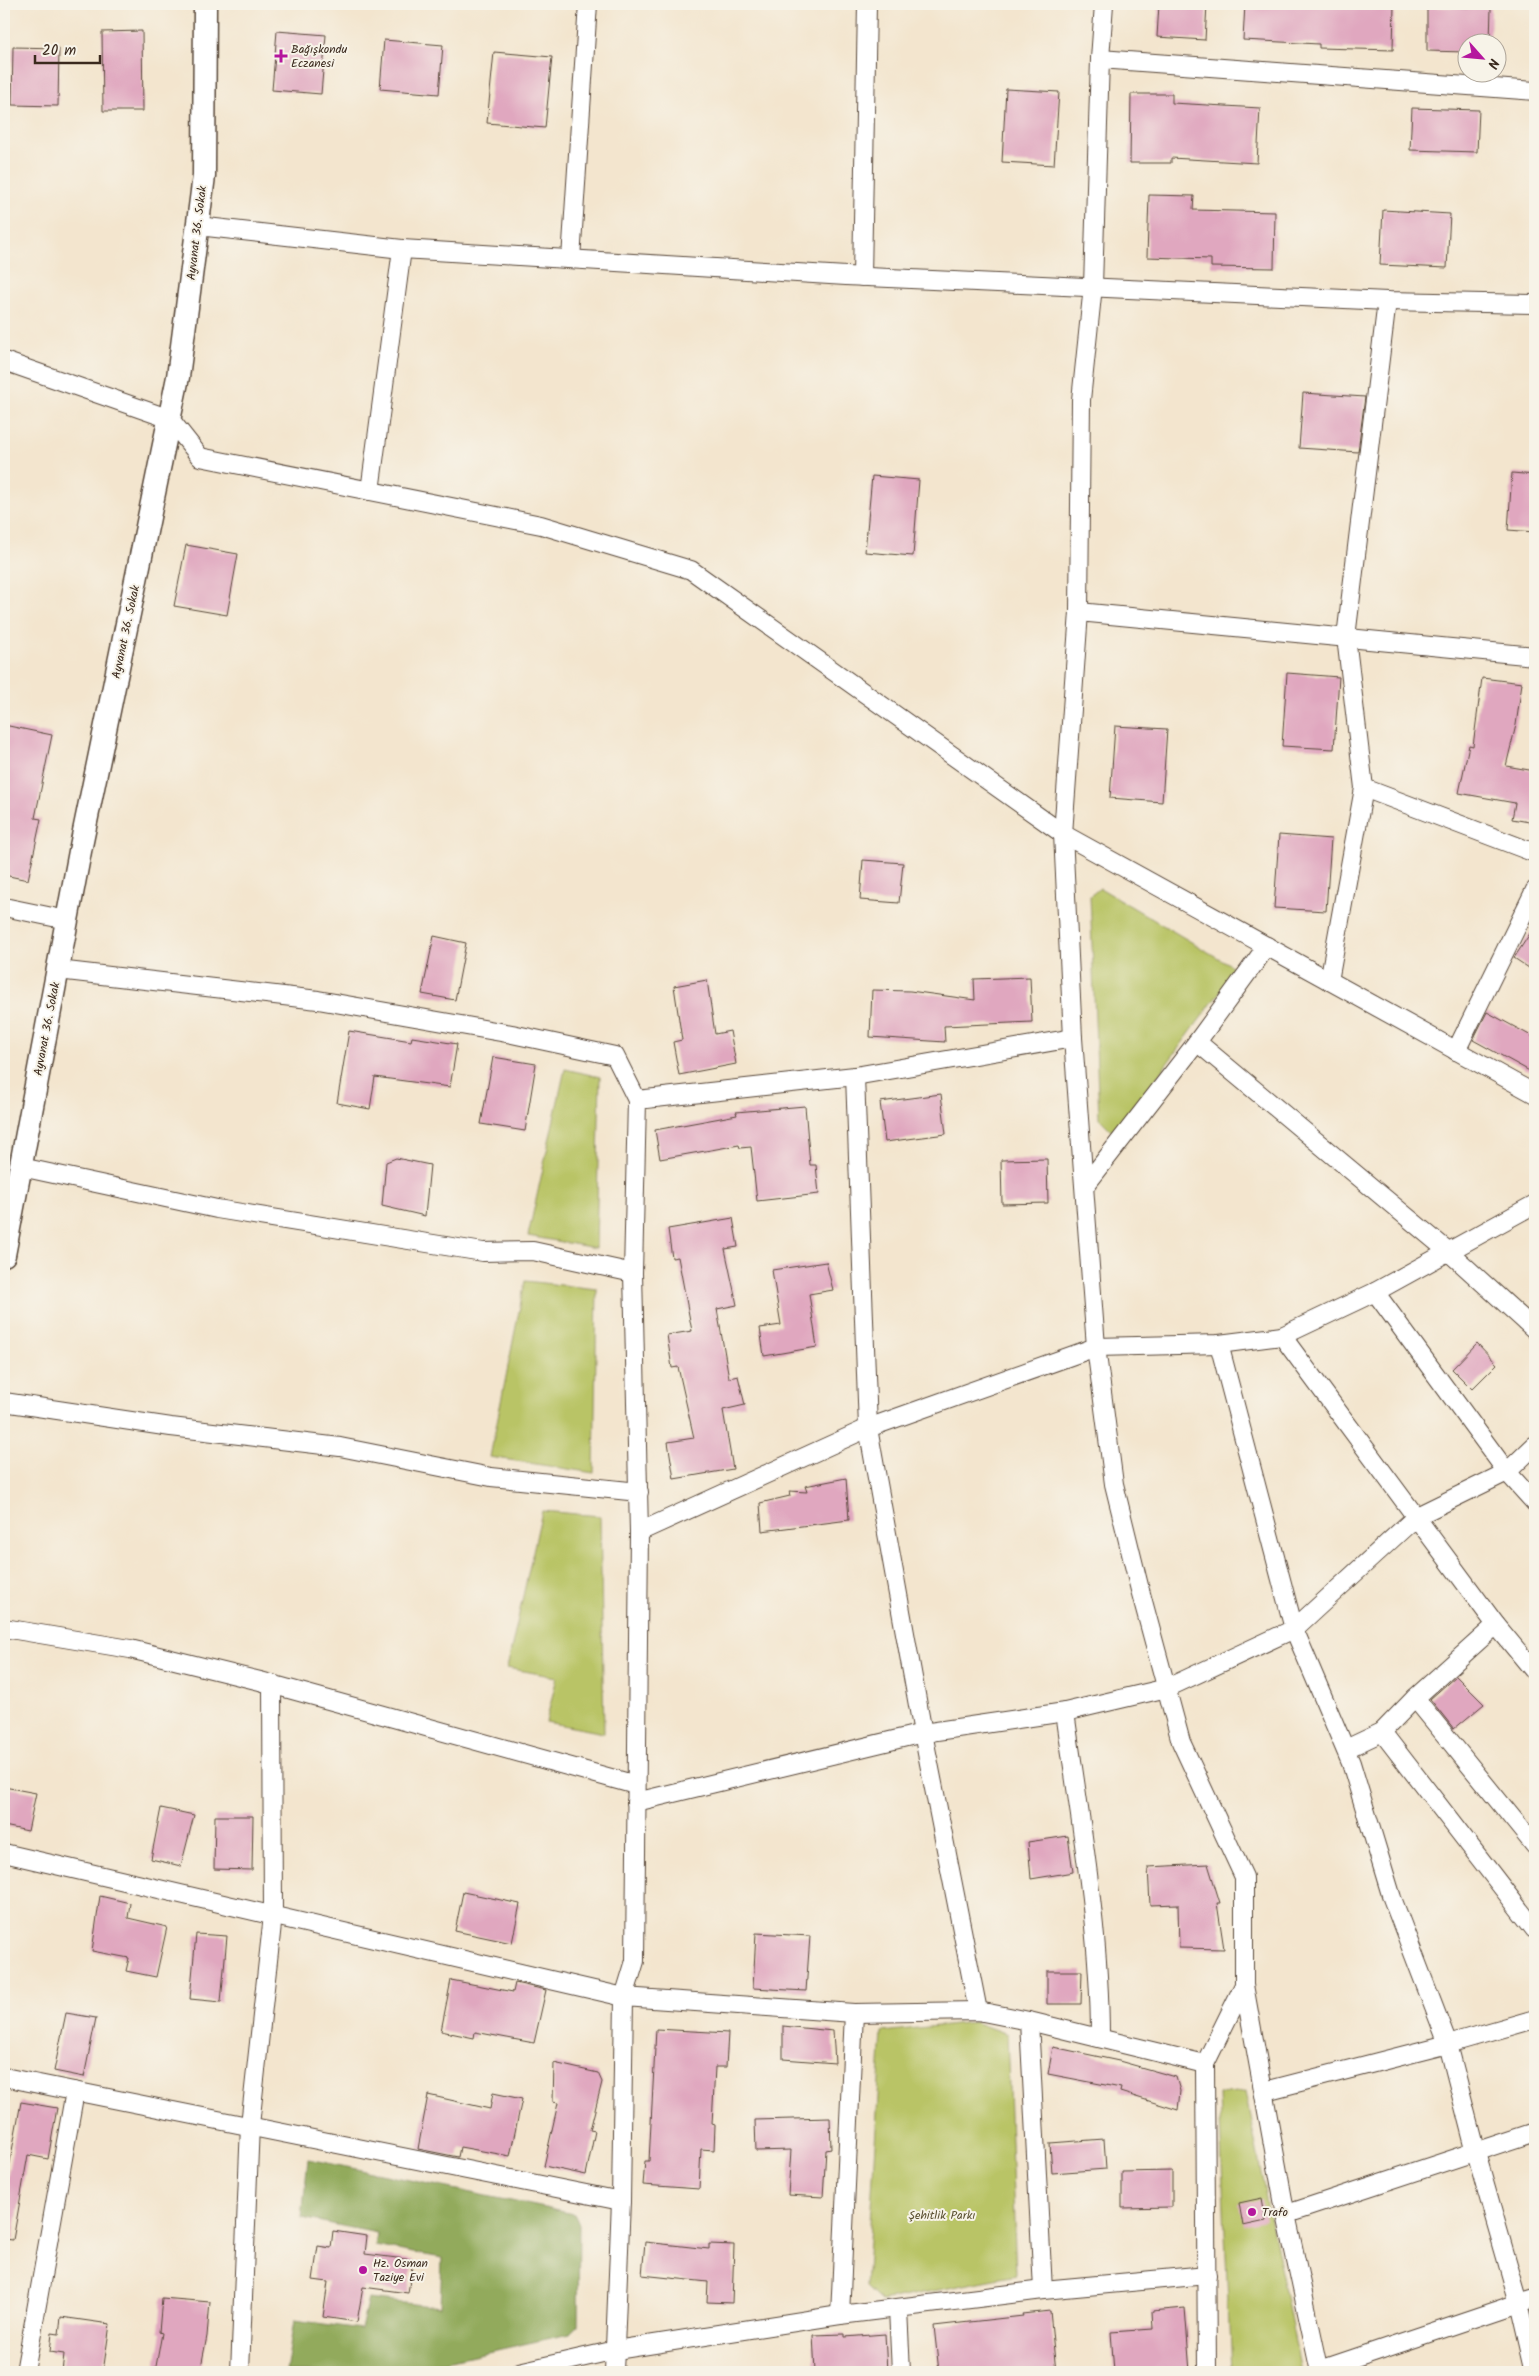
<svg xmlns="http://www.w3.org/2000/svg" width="1539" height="2376" viewBox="0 0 1539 2376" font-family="Kalam,sans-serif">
	<rect width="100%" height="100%" fill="#f7f3e8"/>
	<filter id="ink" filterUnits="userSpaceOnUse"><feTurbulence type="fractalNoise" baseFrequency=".02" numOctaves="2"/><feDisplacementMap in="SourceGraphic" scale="10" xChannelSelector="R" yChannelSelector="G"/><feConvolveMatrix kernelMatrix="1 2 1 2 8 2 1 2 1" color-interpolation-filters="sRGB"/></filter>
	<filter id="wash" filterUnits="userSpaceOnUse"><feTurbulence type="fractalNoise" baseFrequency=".0096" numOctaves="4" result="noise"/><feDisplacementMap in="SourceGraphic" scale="20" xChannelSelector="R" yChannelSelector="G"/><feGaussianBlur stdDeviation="1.12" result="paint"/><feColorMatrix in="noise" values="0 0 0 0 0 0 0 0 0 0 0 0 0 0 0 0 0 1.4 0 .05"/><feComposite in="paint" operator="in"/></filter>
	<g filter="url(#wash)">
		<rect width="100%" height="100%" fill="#f3e5ce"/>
		<g fill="#b9c466" stroke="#7a7742">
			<path d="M1100,888L1237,969L1115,1134L1099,1118L1090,896Z"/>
			<path d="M565,1069L600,1077L596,1248L528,1236Z"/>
			<path d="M525,1281L597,1289L594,1473L490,1457Z"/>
			<path d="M542,1511L600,1516L604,1733L546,1722L557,1677L507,1668Z"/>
			<path d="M974,2022L1007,2034L1016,2275L881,2301L866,2287L882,2032Z"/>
			<path d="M1245,2092L1301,2372H1231L1219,2095Z"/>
		</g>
		<path fill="#92aa5b" stroke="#666a3c" d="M308,2159L574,2214L579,2224L578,2325L569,2334L397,2372H286L294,2320L361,2329L368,2299L440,2307L442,2258L375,2246L377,2233L302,2218Z"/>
		<g id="blocks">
			<g fill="#e0a7bf">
				<path d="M1159,4H1207L1205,40L1157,37Z"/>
				<path d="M1245,4H1394L1393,50L1319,48V44L1243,40Z"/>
				<path d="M1427,7L1491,8L1490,42H1466V52L1427,51Z"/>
				<path d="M142,31L143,111H103L102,32Z"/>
				<path d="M277,31L326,35L321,94L272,90Z"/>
				<path d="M384,40L443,45L439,94L380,89Z"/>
				<path d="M13,47L59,48L58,106L12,105Z"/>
				<path d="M494,52L552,57L545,128L487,123Z"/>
				<path d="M1006,89L1059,92L1054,165L1002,162Z"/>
				<path d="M1131,94H1172V103L1260,108L1257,163L1171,158V163H1130Z"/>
				<path d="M1412,108L1479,110L1477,152L1410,150Z"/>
				<path d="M1149,195L1194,196L1193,210L1275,212L1274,268L1211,267V259L1147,257Z"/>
				<path d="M1383,210L1450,214L1447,268L1380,265Z"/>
				<path d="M1303,393L1365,397L1358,452L1299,448Z"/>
				<path d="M1512,473L1535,475V532L1508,530Z"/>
				<path d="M872,476L919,480L913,556L865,552Z"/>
				<path d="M186,545L238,554L227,615L174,606Z"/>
				<path d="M1287,673L1339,677L1334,749L1282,746Z"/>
				<path d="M1482,678L1522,683L1516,725L1506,766L1535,771V823L1512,819L1515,803L1459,793L1469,745L1473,746Z"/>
				<path d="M4,725L52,735L35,818L41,819L28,880L4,875Z"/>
				<path d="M1115,726L1167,729L1162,802L1110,798Z"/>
				<path d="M1279,835L1331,839L1326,911L1274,908Z"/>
				<path d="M863,860L903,863L899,903L860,900Z"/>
				<path d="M1535,926V972L1514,958Z"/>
				<path d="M434,936L466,943L455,1000L422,994Z"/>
				<path d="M1030,977L1032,1022L944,1026L945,1042L870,1037L872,990L910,991L975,1000L974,979Z"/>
				<path d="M707,980L715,1034L730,1031L736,1064L679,1075L673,1042L682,1040L674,986Z"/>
				<path d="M1487,1012L1535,1038V1074L1473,1040Z"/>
				<path d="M349,1031L411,1041L412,1037L457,1044L450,1087L375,1077L370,1109L337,1103Z"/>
				<path d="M493,1057L536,1064L525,1131L481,1124Z"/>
				<path d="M941,1094L946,1134L885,1142L880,1102Z"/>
				<path d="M805,1106L810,1165H816L819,1194L757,1201L751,1147L740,1148L739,1145L660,1159L655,1130L737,1115L736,1112Z"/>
				<path d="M396,1158L430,1165L425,1216L382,1206L386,1162Z"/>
				<path d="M1047,1159L1048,1203L1002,1204L1001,1160Z"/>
				<path d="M733,1218L738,1247L725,1249L737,1305L717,1309L729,1378L738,1376L745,1405L723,1410L733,1469L674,1479L668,1442L694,1438L678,1367L672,1368L667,1335L692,1331L678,1257L672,1258L668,1229Z"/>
				<path d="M826,1262L833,1290L809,1294L817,1347L764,1356L760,1328L781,1325L772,1270Z"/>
				<path d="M1477,1343L1497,1364L1472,1389L1452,1369Z"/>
				<path d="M846,1478L849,1520L762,1531L760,1503L790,1496L789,1491L807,1492L805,1486Z"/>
				<path d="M1456,1676L1484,1704L1454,1729L1430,1699Z"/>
				<path d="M4,1787L36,1793L28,1831L4,1826Z"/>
				<path d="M161,1808L194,1815L181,1866L151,1859Z"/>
				<path d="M215,1816H253L252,1870L214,1869Z"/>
				<path d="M1068,1836L1073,1872L1031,1879L1028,1842Z"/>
				<path d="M1208,1864L1220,1903H1217L1224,1949L1179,1948L1178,1904L1150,1905L1148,1867Z"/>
				<path d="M463,1892L520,1904L512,1943L455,1931Z"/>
				<path d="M100,1896L130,1903L128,1918L167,1927L156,1977L126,1971L129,1958L92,1951Z"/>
				<path d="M756,1933L810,1936L806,1991L753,1988Z"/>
				<path d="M196,1934L227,1936L221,2002L190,1999Z"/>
				<path d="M1047,1971H1082L1081,2004H1047Z"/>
				<path d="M451,1980L513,1992L515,1983L546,1990L534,2043L475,2032L474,2038L441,2031Z"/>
				<path d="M66,2013L96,2018L84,2077L54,2071Z"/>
				<path d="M783,2026L833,2031L835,2063L783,2059Z"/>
				<path d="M656,2029L728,2033L726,2067H715L712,2124L715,2125L714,2150L701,2149L699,2189L643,2185L645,2161H649Z"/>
				<path d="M1053,2047L1119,2061L1176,2077L1180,2091L1178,2110L1120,2092L1121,2088L1048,2074Z"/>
				<path d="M554,2063L598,2073L602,2082L590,2130L595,2131L586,2175L544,2166L558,2103L553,2102Z"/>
				<path d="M493,2093L522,2099L510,2156L460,2147L458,2157L418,2149L428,2095L490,2109Z"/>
				<path d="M21,2102L57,2108L48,2159L28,2155L13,2240L4,2239V2177L7,2178Z"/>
				<path d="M830,2118L831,2149L826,2150L823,2197L788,2195L791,2150L756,2151L755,2120Z"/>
				<path d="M1104,2139L1106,2169L1052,2173L1050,2143Z"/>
				<path d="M1172,2171V2207L1122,2208V2172Z"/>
				<path d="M1262,2198L1266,2221L1243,2226L1239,2203Z"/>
				<path d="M333,2231L367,2236L365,2254L413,2260L408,2293L363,2287L357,2322L323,2317L328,2282L313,2280L318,2246L331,2248Z"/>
				<path d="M645,2242L709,2249V2244L734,2245L732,2303L707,2302L708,2282L642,2275Z"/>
				<path d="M162,2298L210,2302L207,2336L200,2372H155L162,2333L159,2332Z"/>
				<path d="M1185,2308L1190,2372H1114L1111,2332L1153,2329L1152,2311Z"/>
				<path d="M1050,2311L1056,2372H939L934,2326L1023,2316L1022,2314Z"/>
				<path d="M61,2317L110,2324L103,2372H62L64,2354L50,2352L52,2333L59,2334Z"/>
				<path d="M845,2334V2337L885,2334L887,2372H815L813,2335Z"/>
			</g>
		</g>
	</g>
	<g filter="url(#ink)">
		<use href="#blocks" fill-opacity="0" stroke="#574638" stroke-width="1"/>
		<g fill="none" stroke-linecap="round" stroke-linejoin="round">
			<defs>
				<g id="minor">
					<path d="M1104,4L1100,59L1093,286L1081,400L1079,612L1063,834L1073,1038L1096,1347L1114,1484L1140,1590L1181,1742L1244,1877V1985L1284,2205L1320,2372"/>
					<path d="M1100,59L1535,91"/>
					<path d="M198,226L402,249L846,276L1387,301L1535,304"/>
					<path d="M571,259L588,4"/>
					<path d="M862,277L867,4"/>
					<path d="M4,361L170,419L200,457L541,525L691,570L1063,834L1535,1094"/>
					<path d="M370,491L402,249"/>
					<path d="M1079,612L1535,656"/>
					<path d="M1364,788L1535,853"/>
					<path d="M4,907L67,920"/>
					<path d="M1267,946L1197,1042L1449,1252L1535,1330"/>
					<path d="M58,970L318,1000L512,1034L615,1056L637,1100"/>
					<path d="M1329,981L1364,788L1346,637L1387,301"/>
					<path d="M1456,1051L1535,890"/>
					<path d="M855,1076L868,1428L923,1733L978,2011"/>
					<path d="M21,1167L217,1209L483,1252L533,1251L633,1273"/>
					<path d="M1085,1186L1197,1042"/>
					<path d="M1375,1292L1507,1472L1535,1503"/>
					<path d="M1282,1336L1496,1625L1535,1672"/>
					<path d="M1219,1344L1294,1629L1351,1763L1392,1898L1448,2044L1476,2153L1519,2303L1320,2370"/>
					<path d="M4,1402L171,1427L340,1447L491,1477L639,1492"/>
					<path d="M639,1532L868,1428L1096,1347L1219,1344L1282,1336L1375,1292L1535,1204"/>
					<path d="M4,1628L130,1649L260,1681L636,1785"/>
					<path d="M1415,1698L1535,1846"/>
					<path d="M1065,1712C1080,1820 1100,1929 1100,2038"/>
					<path d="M1382,1732L1535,1930"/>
					<path d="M1346,1749L1382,1732L1415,1698L1496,1625"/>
					<path d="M636,1802L923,1733L1065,1712L1167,1688L1294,1629L1417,1516L1507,1472L1535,1445"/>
					<path d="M4,1853L624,1997L854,2013L978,2011L1029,2021L1205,2064"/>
					<path d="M1029,2021L1043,2290"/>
					<path d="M4,2077L621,2201"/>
					<path d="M1265,2091L1448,2044L1535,2019"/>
					<path d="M1287,2214L1535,2132"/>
					<path d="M898,2309L901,2372"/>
					<path d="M840,2315L854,2013"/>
					<path d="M25,2372L75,2091"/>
					<path d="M240,2372L250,2125L273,1915L272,1684"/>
					<path d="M519,2372L616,2350L840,2315L1043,2290L1207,2275"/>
					<path d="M614,2372L621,2201L624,1997L635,1961L639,1532L633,1273L637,1100L855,1076L1073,1038"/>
					<path d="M1207,2372L1205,2064L1244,1985"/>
					<path d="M1535,2372L1519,2303L1535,2298"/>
				</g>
				<path id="tertiary" d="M4,1255L81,846L178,377L204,176L205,4"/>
			</defs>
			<use href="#minor" stroke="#574638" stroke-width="20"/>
			<use href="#tertiary" stroke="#574638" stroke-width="25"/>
			<use href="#minor" stroke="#fff" stroke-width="18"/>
			<use href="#tertiary" stroke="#fff" stroke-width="22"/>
		</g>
	</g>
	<g fill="#b5179e" stroke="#f7f3e8" stroke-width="2">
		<path d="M278.5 48.5h5v5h5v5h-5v5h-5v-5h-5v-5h5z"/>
		<circle cx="1252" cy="2212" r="5"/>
		<circle cx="363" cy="2270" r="5"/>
	</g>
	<g text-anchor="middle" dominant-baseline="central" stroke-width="4" stroke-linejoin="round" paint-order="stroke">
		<g font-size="12" fill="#3b2a1e" stroke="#f7f3e8" text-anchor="start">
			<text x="291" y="49">Bağışkondu<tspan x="291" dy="14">Eczanesi</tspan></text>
			<text x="1262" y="2212">Trafo</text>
			<text x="373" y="2263">Hz. Osman<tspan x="373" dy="14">Taziye Evi</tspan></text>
		</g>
		<g font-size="12" fill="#3b2a1e" stroke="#f7f3e8">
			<text transform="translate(197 233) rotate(-83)">Ayvanat 36. Sokak</text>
			<text transform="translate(126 632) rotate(-78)">Ayvanat 36. Sokak</text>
			<text transform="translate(47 1029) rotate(-79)">Ayvanat 36. Sokak</text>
		</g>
		<g font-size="12" fill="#5a5030" stroke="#f7f3e8">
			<text x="942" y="2215">Şehitlik Parkı</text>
		</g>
	</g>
	<rect width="1539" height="2376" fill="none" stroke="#f7f3e8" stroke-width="20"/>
	<g transform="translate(1482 58) rotate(117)"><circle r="24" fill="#f7f3e8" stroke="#aca397"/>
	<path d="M0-4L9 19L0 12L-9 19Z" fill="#b5179e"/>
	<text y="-8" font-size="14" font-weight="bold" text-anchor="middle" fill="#3b2a1e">N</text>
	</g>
	<path d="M35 55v8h65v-8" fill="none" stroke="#3b2a1e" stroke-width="2.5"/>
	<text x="42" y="55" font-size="15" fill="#3b2a1e" stroke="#f7f3e8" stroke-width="4" paint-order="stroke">20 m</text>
</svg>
